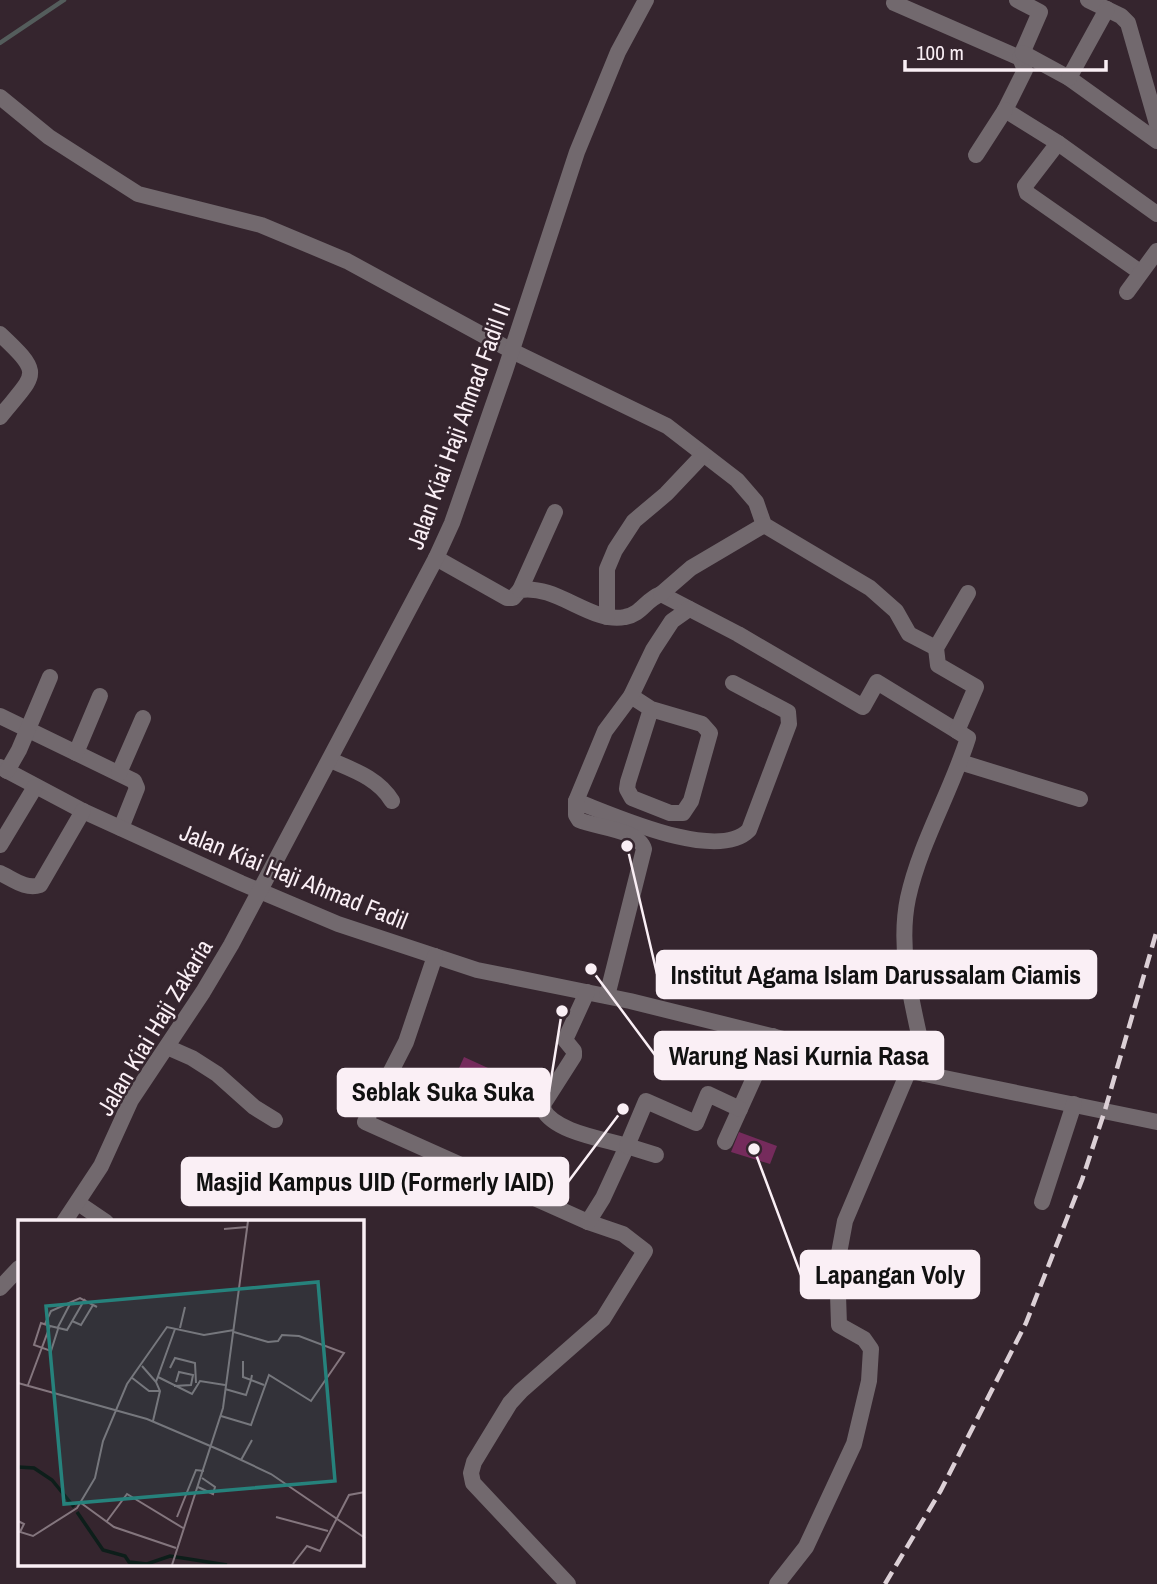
<svg xmlns="http://www.w3.org/2000/svg" width="1157" height="1584" viewBox="0 0 1157 1584" font-family="'Archivo Narrow',sans-serif">
	<rect width="100%" height="100%" fill="#35252e"/>
	<g fill="#752b5c">
		<path d="M464,1057L499,1073L490,1091L456,1075Z"/>
		<path d="M739,1132L777,1146L770,1164L731,1152Z"/>
	</g>
	<g fill="none" stroke-linecap="round" stroke-linejoin="round">
		<path stroke="#545d5c" stroke-width="4.5" d="M0,43L64,0"/>
		<g stroke="#72696e" stroke-width="16">
			<path d="M896,0L894,3L1020,58L1025,70L1005,110L1058,143L1157,214"/>
			<path d="M1017,0L1040,12L1020,58"/>
			<path d="M1088,0L1121,16L1128,23L1157,124"/>
			<path d="M1023,53L1069,78L1157,141"/>
			<path d="M1069,78L1107,9"/>
			<path d="M0,97L49,137L138,194L261,225L347,261L512,351L667,426L737,480L756,502L764,525L870,588L896,611L909,634L936,648"/>
			<path d="M1058,143L1025,186L1027,193L1140,272"/>
			<path d="M976,155L1005,110"/>
			<path d="M1127,292L1157,251"/>
			<path d="M0,334C45,376 35,373 0,417"/>
			<path d="M436,558L507,598H513L520,590C557,584 591,624 625,617C642,614 645,600 661,594L738,634L863,707L877,682L957,731"/>
			<path d="M520,590L555,512"/>
			<path d="M661,594L691,568L764,525"/>
			<path d="M607,617V569L615,550L634,521L666,494L703,455"/>
			<path d="M631,696L651,709L628,782L627,789L632,798L670,813H683L691,801L710,733L702,724L651,709"/>
			<path d="M0,716L134,781L137,788L121,828"/>
			<path d="M76,753L100,696"/>
			<path d="M330,760C353,770 378,778 392,801"/>
			<path d="M960,762L1080,799"/>
			<path d="M0,767L83,811L241,883L338,924L477,970L630,1001L925,1074L1157,1122"/>
			<path d="M7,771L19,750L50,677"/>
			<path d="M119,773L143,718"/>
			<path d="M576,801C613,815 717,863 749,830L789,724L788,712L733,683"/>
			<path d="M0,845L35,787"/>
			<path d="M0,873C13,879 26,890 40,885L83,811"/>
			<path d="M435,956L406,1042L365,1122L588,1222L623,1234L645,1251L603,1319L521,1391L510,1403L474,1462L471,1473L473,1483L568,1584"/>
			<path d="M587,992L565,1040L574,1051V1056L544,1103L543,1109C554,1132 604,1139 627,1146L603,1198L588,1222"/>
			<path d="M607,996L644,849C638,829 597,828 579,820L576,815V801L605,731L631,696L653,650L672,621L689,609"/>
			<path d="M167,1047L192,1058L217,1074L254,1107L275,1120"/>
			<path d="M925,1074L924,1057C913,1006 897,950 908,898C920,843 951,792 968,738L957,731L976,687L938,665L936,648L968,593"/>
			<path d="M725,1142L773,1036"/>
			<path d="M656,1155L627,1146L646,1101L696,1123L708,1094L740,1109"/>
			<path d="M1042,1202L1074,1104"/>
			<path d="M78,1203L106,1222"/>
			<path d="M64,1222L101,1166L131,1100L203,992L231,945L436,558L452,523L505,371L577,152L618,52L646,0"/>
			<path d="M0,1288L19,1268"/>
			<path d="M777,1584L806,1547L854,1444L869,1381L871,1349L864,1339L839,1325L837,1264L845,1221L909,1070"/>
		</g>
		<path stroke="#dcd0d6" stroke-width="4.5" stroke-dasharray="14 7" stroke-linecap="butt" d="M885,1584L941,1490L1026,1323L1082,1180L1105,1110L1157,930"/>
	</g>
	<g text-anchor="middle" dominant-baseline="central" stroke-width="5" stroke-linejoin="round" paint-order="stroke">
		<g font-size="24" fill="#faeff5" stroke="#35252e">
			<text transform="translate(458 426) rotate(-70)">Jalan Kiai Haji Ahmad Fadil II</text>
			<text transform="translate(294 876) rotate(22)">Jalan Kiai Haji Ahmad Fadil</text>
			<text transform="translate(154 1027) rotate(-59)">Jalan Kiai Haji Zakaria</text>
		</g>
	</g>
	<g transform="translate(18 1220)">
		<rect width="346" height="346" fill="#35252e"/>
		<path fill="none" stroke="#0d1e1a" stroke-width="3.5" d="M0,247L16,248L34,260L56,287M59,292L85,330L107,336L111,342L129,344L152,336L209,345"/>
		<path fill="none" stroke="#84767e" stroke-width="2" d="M206,9L229,7M54,101L63,105L75,85M27,104L33,91L62,78L79,87M32,106L23,103L16,125L33,131L40,109M40,107L52,84M162,108L167,87M225,141V157L233,160L234,155M124,146L138,162M152,148L157,138L177,143L178,163M113,157L131,171H142M140,157L174,174L182,161L207,165M0,163L129,199L204,231L253,254L347,318M10,165L32,106L49,110L67,79M156,166L173,165L175,155L161,152L158,162M207,169L228,175L233,160L246,165M203,196L233,205L251,155L293,181L326,133L281,116L264,115L260,121L250,122L216,112M135,201L142,171L138,162L157,109M223,240L234,220M180,267L195,274L197,267L184,258M63,283L96,307L158,328M159,297L178,250L186,251M258,297L310,311M0,301L6,304L2,312L15,316L59,288L77,258L85,221L109,164L149,107L186,115L216,110M89,301L109,274L165,308M275,344L289,326L302,331L331,275L347,272M154,345L205,188L230,1"/>
		<path fill="#26827c" fill-opacity="0.15" stroke="#26827c" stroke-width="3.5" d="M300,62L317,261L46,284L28,86Z"/>
		<rect width="346" height="346" fill="none" stroke="#faeff5" stroke-width="3.5"/>
	</g>
	<path fill="none" stroke="#faeff5" stroke-width="2.5" d="M627 846L657 974M591 969L655 1055M562 1011L549 1092M623 1109L568 1182M754 1149L801 1275"/>
	<g fill="#faeff5" stroke="#35252e" stroke-width="2.5">
		<circle cx="627" cy="846" r="7"/>
		<circle cx="591" cy="969" r="7"/>
		<circle cx="562" cy="1011" r="7"/>
		<circle cx="623" cy="1109" r="7"/>
		<circle cx="754" cy="1149" r="7"/>
	</g>
	<g fill="#faeff5" stroke="#faeff5" stroke-width="2.5">
		<rect x="657" y="951" width="439" height="47" rx="7"/>
		<rect x="655" y="1032" width="288" height="47" rx="7"/>
		<rect x="338" y="1069" width="211" height="47" rx="7"/>
		<rect x="182" y="1158" width="386" height="47" rx="7"/>
		<rect x="801" y="1251" width="178" height="47" rx="7"/>
	</g>
	<g font-size="26" text-anchor="middle" font-weight="bold" fill="#111">
		<text x="876" y="984">Institut Agama Islam Darussalam Ciamis</text>
		<text x="799" y="1065">Warung Nasi Kurnia Rasa</text>
		<text x="443" y="1101">Seblak Suka Suka</text>
		<text x="375" y="1191">Masjid Kampus UID (Formerly IAID)</text>
		<text x="890" y="1284">Lapangan Voly</text>
	</g>
	<path d="M905 60v10h201v-10" fill="none" stroke="#faeff5" stroke-width="3.5"/>
	<text x="916" y="60" font-size="21" fill="#faeff5" stroke="#35252e" stroke-width="5" paint-order="stroke">100 m</text>
</svg>
